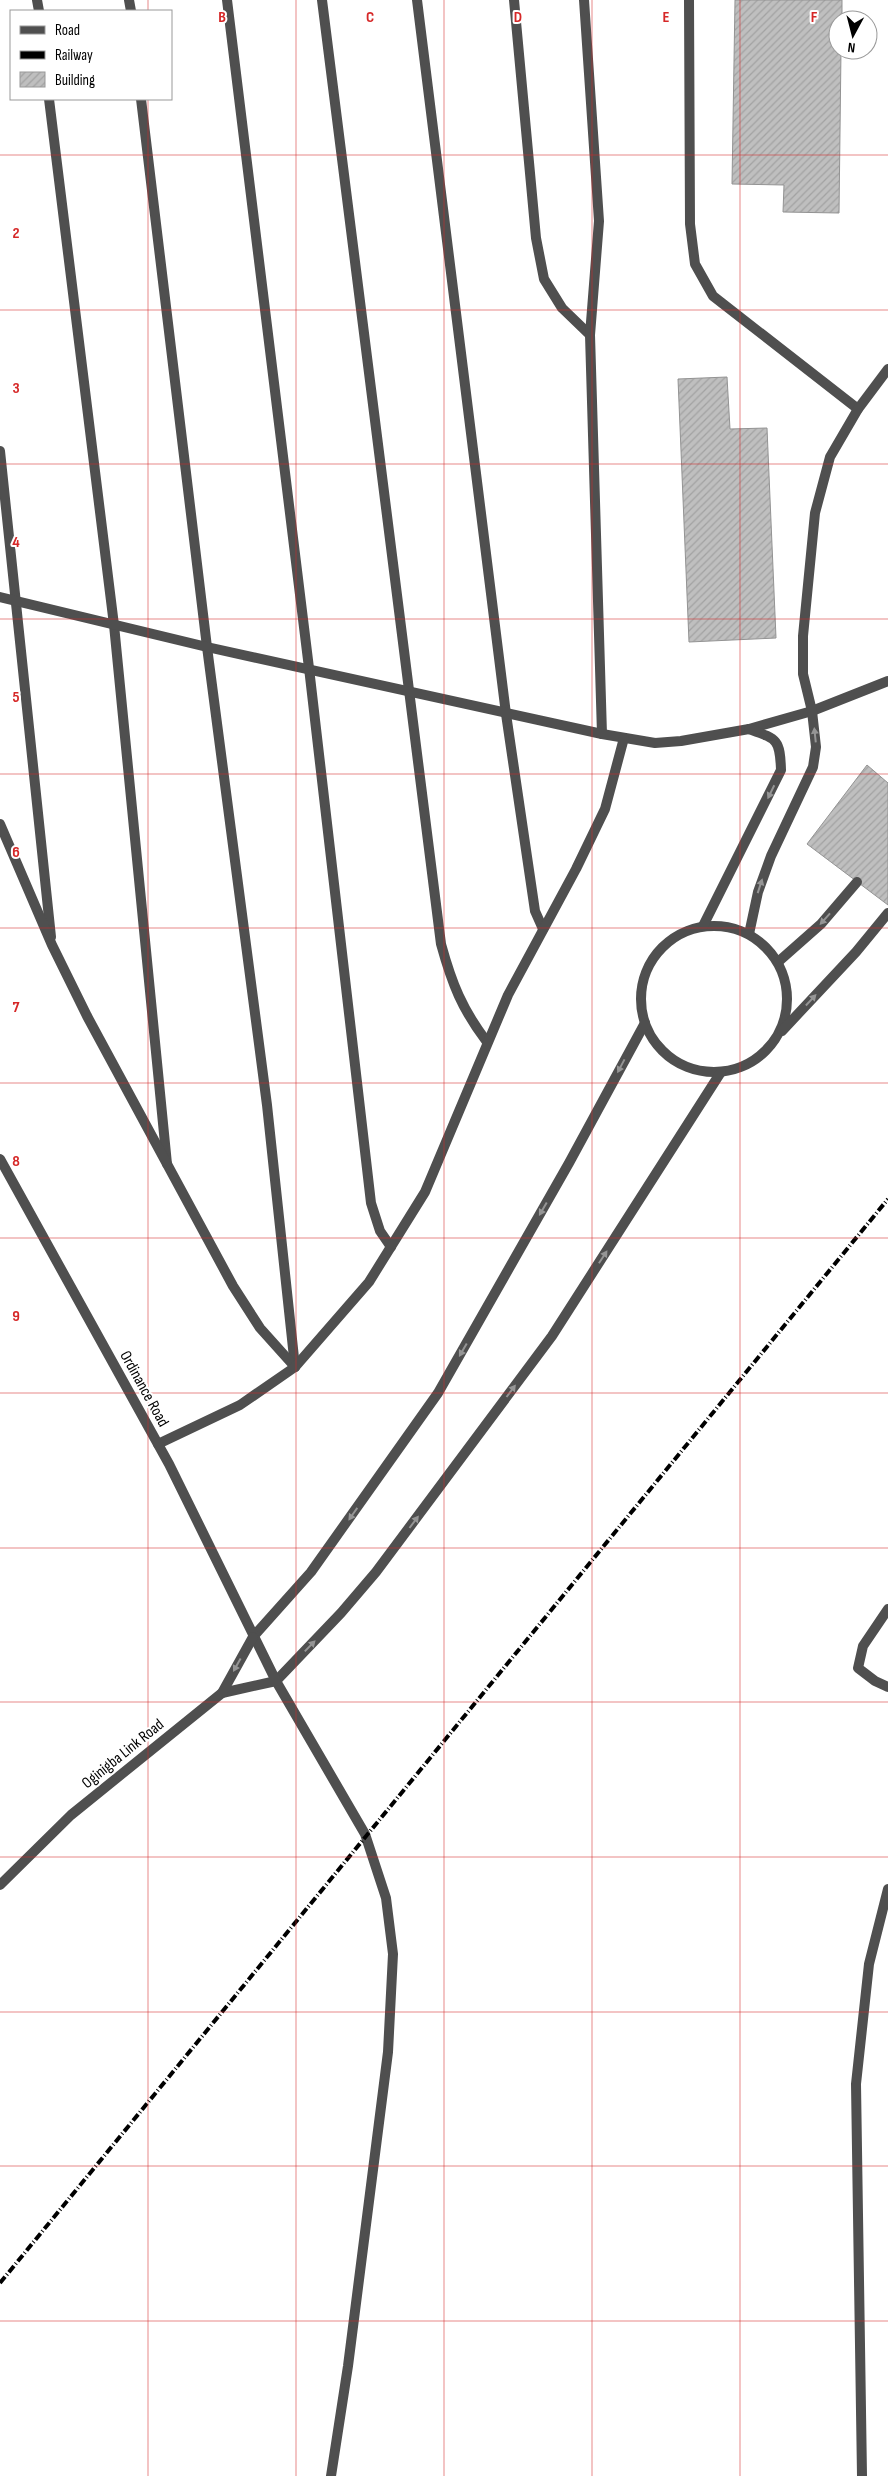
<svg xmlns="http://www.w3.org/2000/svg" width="888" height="2476" viewBox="0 0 888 2476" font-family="'Sofia Sans Condensed',sans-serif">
	<defs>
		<pattern id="building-hatch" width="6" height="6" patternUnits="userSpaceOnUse" patternTransform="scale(1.25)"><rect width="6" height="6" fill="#bfbfbf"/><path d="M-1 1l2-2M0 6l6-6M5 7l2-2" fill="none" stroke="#a2a2a2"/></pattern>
	</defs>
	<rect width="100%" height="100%" fill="#fff"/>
	<g fill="url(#building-hatch)" stroke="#939393">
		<path d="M735,0H842V20H838V50H841L839,213L783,212L784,185L732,184Z"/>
		<path d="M727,377L730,429L767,428L776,638L689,642L678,379Z"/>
		<path d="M867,765L888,783V905L807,844Z"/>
	</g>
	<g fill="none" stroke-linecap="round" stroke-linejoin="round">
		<g stroke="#4f4f4f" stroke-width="10">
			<path d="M37,0L39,11"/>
			<path d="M129,0L131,11"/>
			<path d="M227,0L309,668L371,1203L380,1231L391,1247"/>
			<path d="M322,0L441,944C452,984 462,1009 487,1042"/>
			<path d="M417,0L506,714L535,911L543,929"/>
			<path d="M514,0L536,238L544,279L562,308L590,335"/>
			<path d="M584,0L599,221L590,335L602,734"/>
			<path d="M689,0L690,224L695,264L713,296L858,409"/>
			<path d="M49,99L114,625L167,1164"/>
			<path d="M141,99L207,647L267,1105L295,1367"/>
			<path d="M0,451L51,937"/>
			<path d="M0,597L207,647L602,734L655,743L681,741L749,729L812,711L888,681"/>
			<path d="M0,824L52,945L87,1016L233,1286L260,1328L295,1367"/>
			<circle cx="714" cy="999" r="73"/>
			<path d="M703,926L781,770C780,739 777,739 749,729"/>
			<path d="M749,934L758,892L771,856L813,767L816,747L812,711L803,674V636L815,513L830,457L858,409L888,369"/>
			<path d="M778,962L821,924L857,882"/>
			<path d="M782,1031L856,952L888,913"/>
			<path d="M158,1444L240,1405L295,1367L369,1282L425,1192L508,995L576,869L605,809L624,738"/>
			<path d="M253,1637L311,1572L438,1393L569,1163L645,1023"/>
			<path d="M276,1681L341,1613L376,1572L552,1336L721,1072"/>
		</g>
		<g stroke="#4f4f4f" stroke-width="10">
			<path d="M888,1609L863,1646L858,1668L875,1681L888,1687"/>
			<path d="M276,1681L365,1834L386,1898L393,1954L388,2052L348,2366L331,2476"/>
			<path d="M862,2476L856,2084L869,1964L888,1889"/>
		</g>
		<g stroke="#4f4f4f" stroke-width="10">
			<path d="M0,1159L169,1464L276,1681L222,1693"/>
			<path d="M0,1885L71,1815L222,1693L253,1637"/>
		</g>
		<path stroke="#000" stroke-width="4" stroke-dasharray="8 2.5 1 2.5" stroke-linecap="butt" d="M0,2283L888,1199"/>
	</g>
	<defs><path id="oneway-solid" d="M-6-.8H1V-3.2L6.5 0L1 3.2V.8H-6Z" transform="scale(1.25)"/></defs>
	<g fill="#959595">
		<use href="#oneway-solid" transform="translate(815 735) rotate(-96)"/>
		<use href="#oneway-solid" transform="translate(771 792) rotate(116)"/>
		<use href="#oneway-solid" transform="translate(760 886) rotate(-72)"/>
		<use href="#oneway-solid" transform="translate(825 919) rotate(132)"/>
		<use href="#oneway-solid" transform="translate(811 1000) rotate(-47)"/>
		<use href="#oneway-solid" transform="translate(621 1066) rotate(118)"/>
		<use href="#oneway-solid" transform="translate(543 1209) rotate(120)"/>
		<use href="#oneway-solid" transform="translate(603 1257) rotate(-57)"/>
		<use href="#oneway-solid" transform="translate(463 1350) rotate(120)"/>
		<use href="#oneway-solid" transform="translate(511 1391) rotate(-53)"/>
		<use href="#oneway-solid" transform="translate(353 1514) rotate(125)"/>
		<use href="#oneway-solid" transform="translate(414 1522) rotate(-53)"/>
		<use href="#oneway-solid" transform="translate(310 1646) rotate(-46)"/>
		<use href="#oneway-solid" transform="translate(237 1665) rotate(119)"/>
	</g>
	<path fill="none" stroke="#d62828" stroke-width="1" stroke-opacity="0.55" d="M148,0V11M296,0V2476M444,0V2476M592,0V2476M740,0V2476M148,99V2476M0,155H888M0,310H888M0,464H888M0,619H888M0,774H888M0,928H888M0,1083H888M0,1238H888M0,1393H888M0,1548H888M0,1702H888M0,1857H888M0,2012H888M0,2166H888M0,2321H888"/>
	<g text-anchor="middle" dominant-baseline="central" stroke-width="4" stroke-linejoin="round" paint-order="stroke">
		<g font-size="16" fill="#000" stroke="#fff">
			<text transform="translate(144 1389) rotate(61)">Ordinance Road</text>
			<text transform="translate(123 1754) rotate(-39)">Oginigba Link Road</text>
		</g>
	</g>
	<g font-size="16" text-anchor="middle" font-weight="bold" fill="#d62828" stroke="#fff" stroke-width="4" stroke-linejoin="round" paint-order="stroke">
		<text x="222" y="22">B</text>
		<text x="370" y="22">C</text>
		<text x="518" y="22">D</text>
		<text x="666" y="22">E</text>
		<text x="814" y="22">F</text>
		<text x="16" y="238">2</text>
		<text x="16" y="393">3</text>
		<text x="16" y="547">4</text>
		<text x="16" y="702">5</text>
		<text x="16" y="857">6</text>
		<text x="16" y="1012">7</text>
		<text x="16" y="1166">8</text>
		<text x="16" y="1321">9</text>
	</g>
	<rect x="10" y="10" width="162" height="90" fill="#ffffff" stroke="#999999"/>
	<rect x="20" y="26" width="25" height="8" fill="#4f4f4f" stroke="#999999"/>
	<text x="55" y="35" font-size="15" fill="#000000">Road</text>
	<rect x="20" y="51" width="25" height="8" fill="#000000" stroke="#999999"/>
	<text x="55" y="60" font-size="15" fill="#000000">Railway</text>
	<rect x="20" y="72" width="25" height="15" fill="url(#building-hatch)" stroke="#999999"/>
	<text x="55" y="85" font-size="15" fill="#000000">Building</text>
	<g transform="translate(853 35) rotate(187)"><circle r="24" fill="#ffffff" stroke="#999999"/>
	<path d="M0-4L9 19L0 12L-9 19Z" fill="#000000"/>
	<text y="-8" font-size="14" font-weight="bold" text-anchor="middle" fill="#000000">N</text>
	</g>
</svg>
